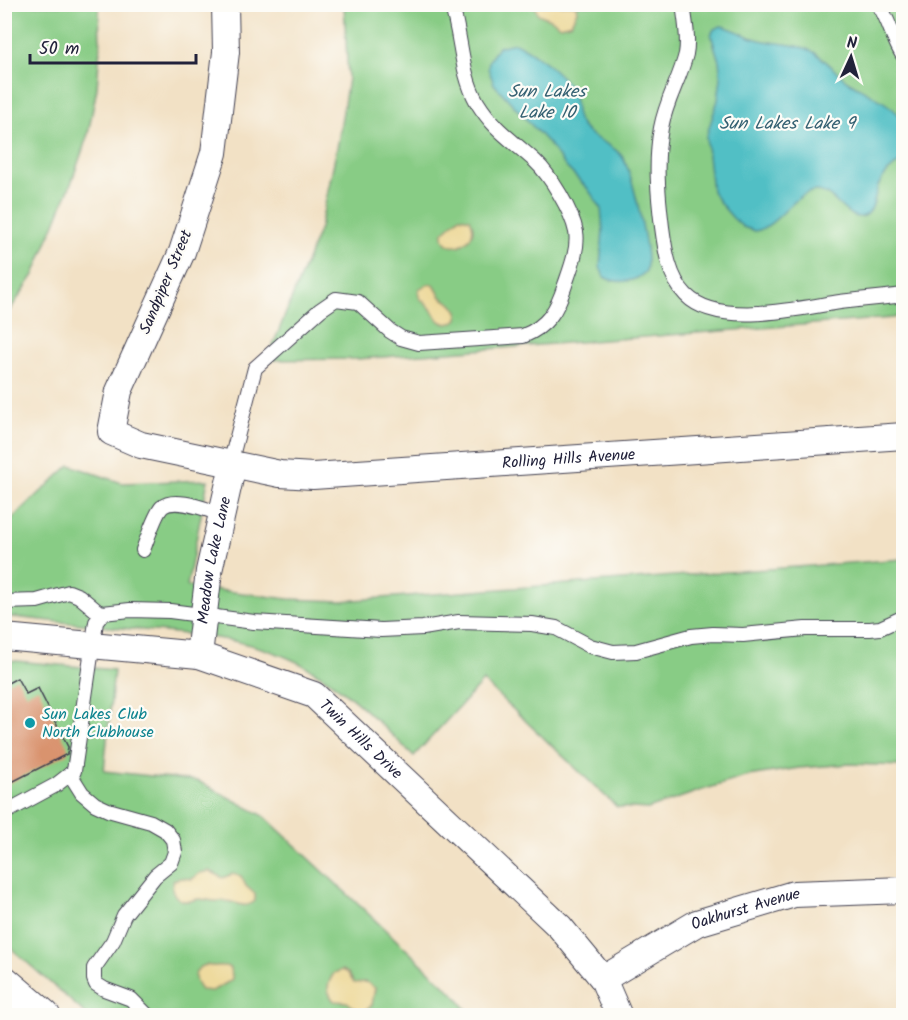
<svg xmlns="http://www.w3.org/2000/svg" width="908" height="1020" viewBox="0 0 908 1020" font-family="Kalam,sans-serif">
	<rect width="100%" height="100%" fill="#fdfcf7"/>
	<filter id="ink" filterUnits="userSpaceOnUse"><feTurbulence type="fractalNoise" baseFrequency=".0167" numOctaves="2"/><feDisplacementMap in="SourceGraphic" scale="12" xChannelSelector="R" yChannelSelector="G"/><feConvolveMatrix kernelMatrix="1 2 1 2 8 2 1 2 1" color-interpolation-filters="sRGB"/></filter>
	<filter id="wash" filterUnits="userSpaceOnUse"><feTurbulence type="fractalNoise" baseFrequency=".008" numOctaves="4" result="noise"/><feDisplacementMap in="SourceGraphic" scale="24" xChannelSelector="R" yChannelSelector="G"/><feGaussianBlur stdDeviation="1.35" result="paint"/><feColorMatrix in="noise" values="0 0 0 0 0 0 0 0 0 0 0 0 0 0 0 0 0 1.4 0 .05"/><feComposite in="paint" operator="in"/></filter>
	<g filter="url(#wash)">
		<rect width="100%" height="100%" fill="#f2e1c5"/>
		<g fill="#88cc85" stroke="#557760" stroke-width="1.5">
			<path d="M4,5H99L100,46L97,88L88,134L72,181L34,275L5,317Z"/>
			<path d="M344,5H903V315L893,318L357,359L267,360L320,228L338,143L348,78Z"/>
			<path d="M70,465L122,483L208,480L187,586L288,599L341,601L903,559V766L850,764L799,768L748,776L699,791L648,809L617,807L483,681L414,756C383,727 353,695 317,673C259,637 197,635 132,629C89,625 47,621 5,616V525Z"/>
			<path d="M5,660L114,670L104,771L198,781L264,816L455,995L471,1015H87L5,943Z"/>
		</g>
		<g fill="#eeda9e" stroke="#887e6c" stroke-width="1.5">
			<path d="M534,5H576L577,11L571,23L561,26L552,20L538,14Z"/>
			<path d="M460,217L470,219C484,245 440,258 443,232Z"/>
			<path d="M428,284L434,285L441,297L452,304L458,311V319C445,330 437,320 431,309C426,301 416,301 419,289Z"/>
			<path d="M210,871L223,878L232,874L241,876L246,886L255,894V901C243,911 236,900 223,901C211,902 211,900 200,899C194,899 191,902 185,901C175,900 169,889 174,880L181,878L192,879L200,873Z"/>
			<path d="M206,965C219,969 233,958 232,980L212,991L201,990C195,983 192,974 200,967Z"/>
			<path d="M342,970L348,973L354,983L366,982L375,988L372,1005L363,1012L356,1009L347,1002L334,1001C325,990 327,984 334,973Z"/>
		</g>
		<g fill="#51bfc5" stroke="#3a7080" stroke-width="1.5">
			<path d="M721,26C734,28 746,37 760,40C776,44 795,43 810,50C825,57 835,73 849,82C862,90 899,107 904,123C906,134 904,149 903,161C893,166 883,175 878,186C875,195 874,210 866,215C848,226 834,189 815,191C793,193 779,226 755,231L743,227L733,218L720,203L712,191L706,137L718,100L721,78L719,61L711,35L714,29Z"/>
			<path d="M515,43C533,52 566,75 573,94C577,105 574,116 581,125C591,140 610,142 621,155C632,169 651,255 646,271C636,283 617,284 604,277L600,267L603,230L601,208L588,189L566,167L548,143L494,84L488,68L489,61L498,47Z"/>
		</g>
		<g id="blocks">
			<path fill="#d9936e" d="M17,678L26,694L38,688L68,747L67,754L4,786V685Z"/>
		</g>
	</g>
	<g filter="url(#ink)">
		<use href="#blocks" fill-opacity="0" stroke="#413f50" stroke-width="1.5"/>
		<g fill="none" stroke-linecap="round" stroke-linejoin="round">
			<defs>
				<g id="service">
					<path d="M683,4C685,20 689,39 686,54C680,79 666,100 661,128C655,161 658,195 662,227C665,250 669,278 686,295C718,328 799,308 840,302C861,299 882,298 904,295"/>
					<path d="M878,4C890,20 892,40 904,57"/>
					<path d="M230,464L255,368L320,310L336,299L358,302L390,331L401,338L419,343L523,336C548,326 557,310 565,285C570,270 579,248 576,232C572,211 550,175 535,161C511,139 495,131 477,102C460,72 462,36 451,4"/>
					<path d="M143,550C147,540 155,514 162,507C175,496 207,510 221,514"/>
					<path d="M4,602L37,601L69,592L79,596L97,611L103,613"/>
					<path d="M70,774L82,793L95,804L108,810L151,822L165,830L173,840L175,852L171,863L155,876L124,915L113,941L94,968V979L96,984L104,989L131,999L148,1016"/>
					<path d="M4,813L56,785L74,771L96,622L103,613L130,610L170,611L254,622L381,630L423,628L459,622L532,624L556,628L590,646L613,652L636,651L691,636L713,634L743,635L805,629H870L880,628L904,617"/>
				</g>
				<g id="minor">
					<path id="s1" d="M225,4L226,52L214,153L182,252L119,391L111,432L141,445L280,474L313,476L904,436"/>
					<path id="s2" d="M4,637L199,655L314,695L560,927L603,979L619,1016"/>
					<path id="s3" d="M199,655L209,571L233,465"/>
					<path id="s4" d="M603,979L697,923L794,894L904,890"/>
				</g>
				<path id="tertiary" d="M4,982L44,1016"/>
			</defs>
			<use href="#service" stroke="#413f50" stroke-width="16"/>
			<use href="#minor" stroke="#413f50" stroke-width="28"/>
			<use href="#tertiary" stroke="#413f50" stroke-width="34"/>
			<use href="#service" stroke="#fff" stroke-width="14"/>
			<use href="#minor" stroke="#fff" stroke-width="26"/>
			<use href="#tertiary" stroke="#fff" stroke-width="32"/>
		</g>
	</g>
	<circle fill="#0f9aa8" stroke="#fdfcf7" stroke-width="2" cx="30" cy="723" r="6"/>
	<g text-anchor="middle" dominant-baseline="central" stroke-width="4.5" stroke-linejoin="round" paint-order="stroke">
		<g font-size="16" fill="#22223b" stroke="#fdfcf7">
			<text transform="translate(166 282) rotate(-67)">Sandpiper Street</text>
			<text stroke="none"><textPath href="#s1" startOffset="912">Rolling Hills Avenue</textPath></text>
			<text stroke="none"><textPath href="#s3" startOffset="96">Meadow Lake Lane</textPath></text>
			<text stroke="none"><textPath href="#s2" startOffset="382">Twin Hills Drive</textPath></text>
			<text stroke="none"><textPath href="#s4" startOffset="160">Oakhurst Avenue</textPath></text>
		</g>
		<g font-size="16" fill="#0d838f" stroke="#fdfcf7" text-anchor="start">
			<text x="42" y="714">Sun Lakes Club<tspan x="42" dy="18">North Clubhouse</tspan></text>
		</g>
		<g font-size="18" font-style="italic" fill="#356172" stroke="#fdfcf7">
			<text x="547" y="92">Sun Lakes<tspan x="547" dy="21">Lake 10</tspan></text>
			<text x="787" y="124">Sun Lakes Lake 9</text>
		</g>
	</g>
	<rect width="908" height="1020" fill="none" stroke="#fdfcf7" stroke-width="24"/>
	<g transform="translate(851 57) rotate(4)" stroke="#fdfcf7" stroke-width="4.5" paint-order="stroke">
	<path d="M0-4.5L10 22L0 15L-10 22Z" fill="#22223b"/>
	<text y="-9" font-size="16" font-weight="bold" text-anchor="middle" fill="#22223b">N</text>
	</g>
	<path d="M30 54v9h166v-9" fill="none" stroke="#22223b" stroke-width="3"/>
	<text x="39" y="54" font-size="18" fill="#22223b" stroke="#fdfcf7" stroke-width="4.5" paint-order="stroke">50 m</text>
</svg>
